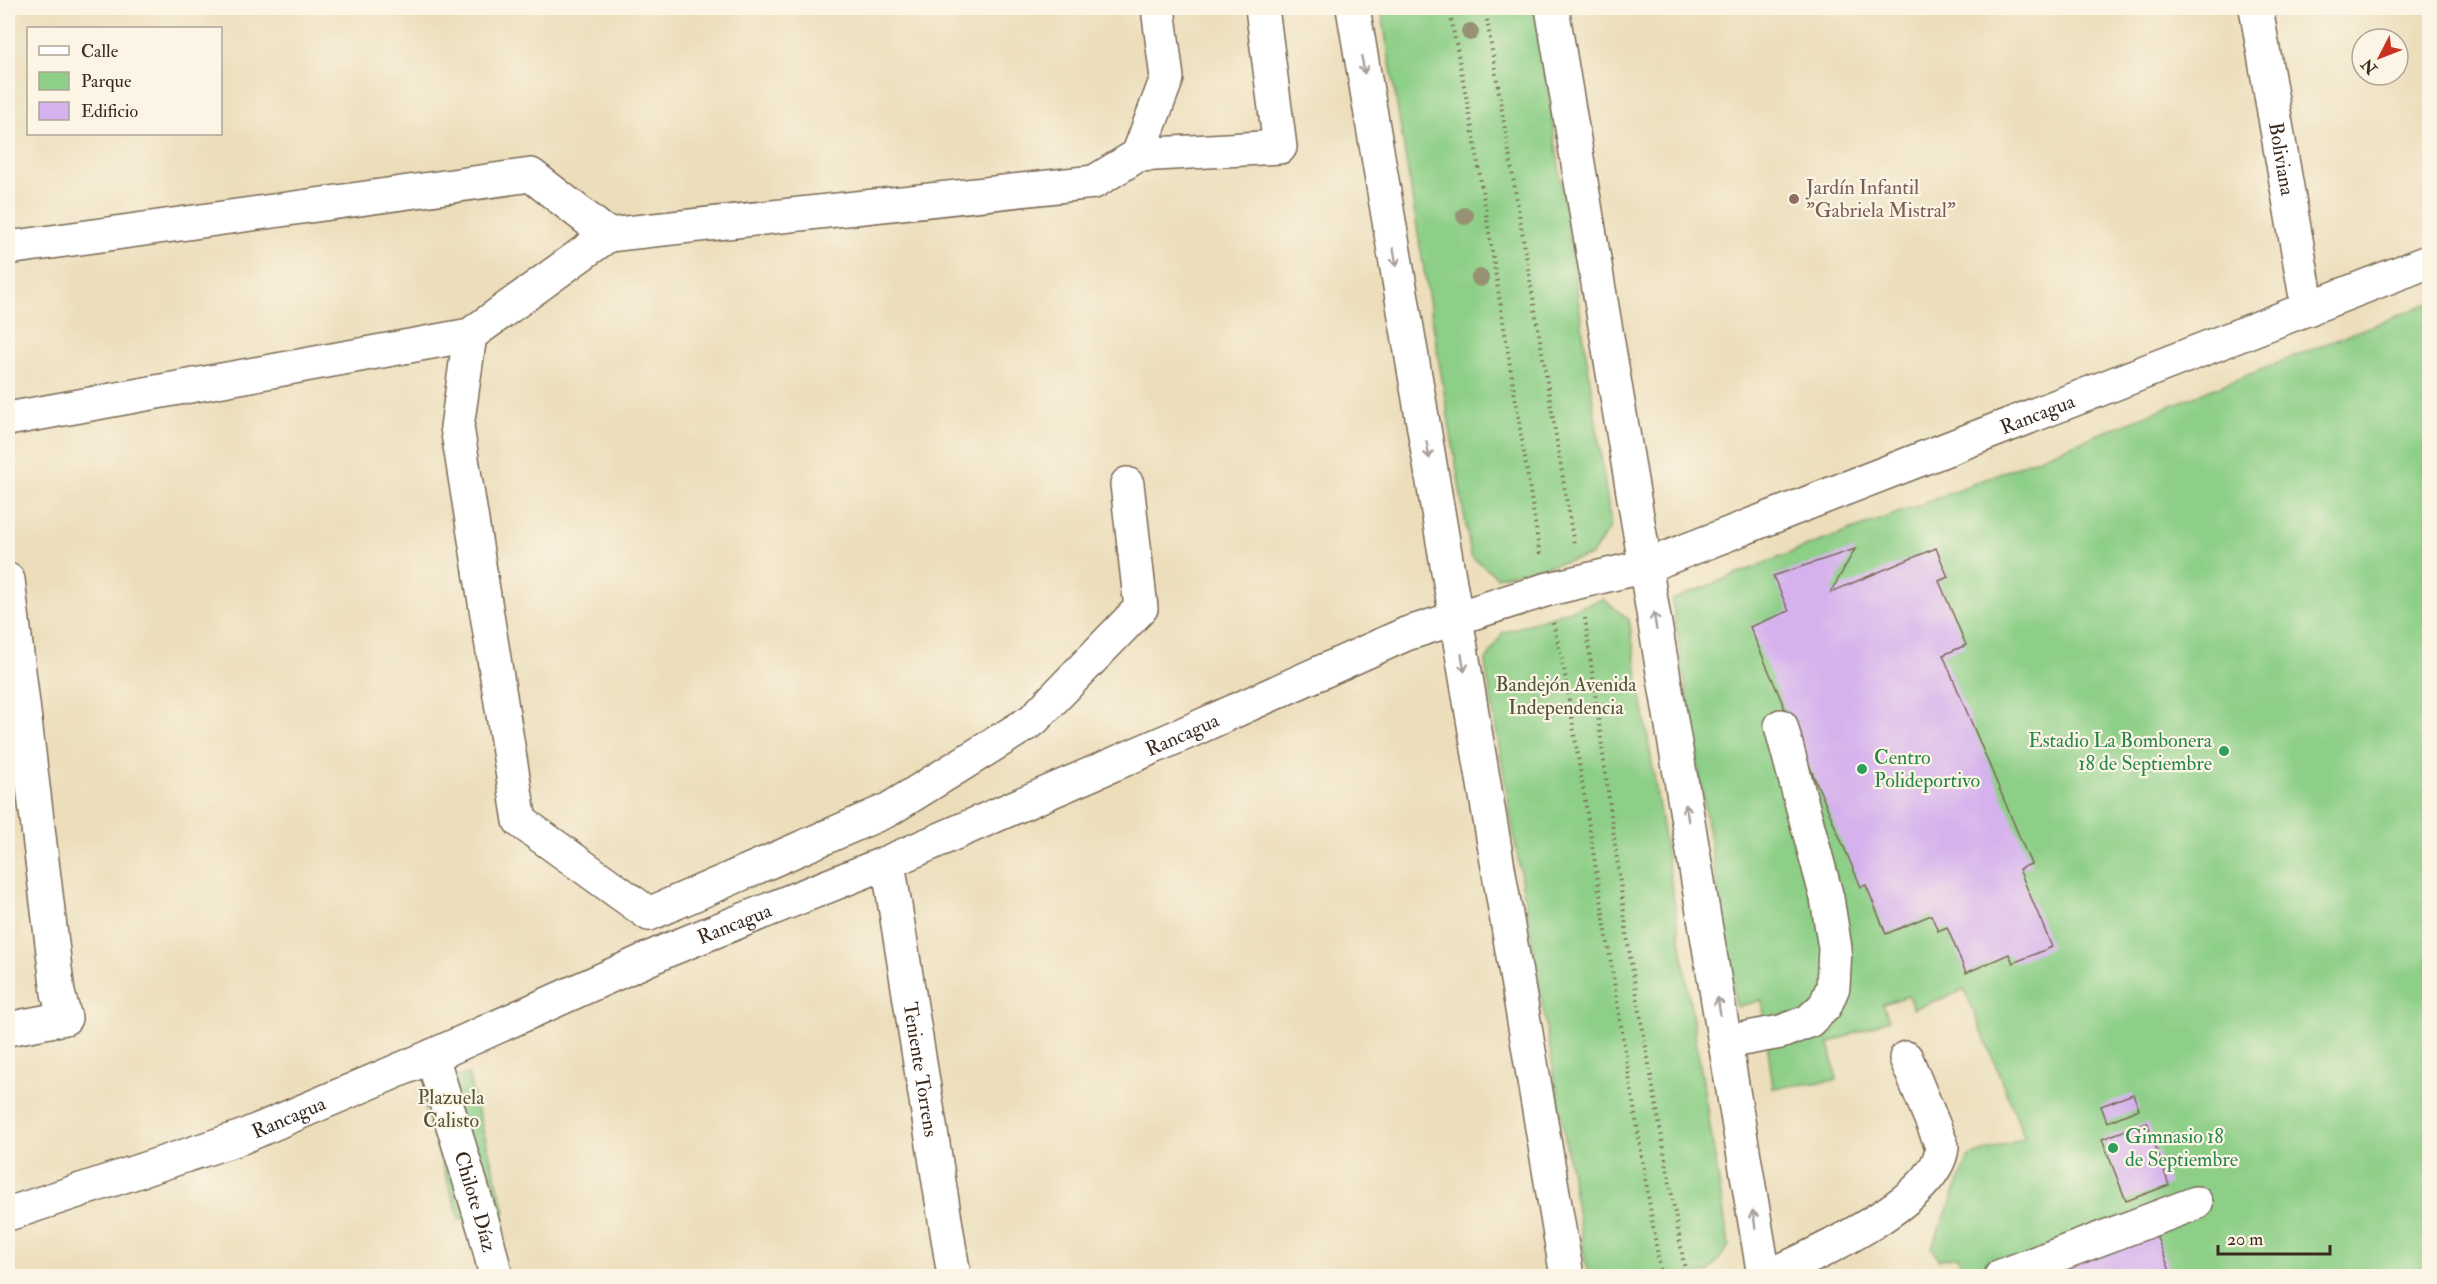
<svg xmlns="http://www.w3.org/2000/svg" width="2437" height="1284" viewBox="0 0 2437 1284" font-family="'IM FELL Double Pica',serif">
	<rect width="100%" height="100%" fill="#fcf5e5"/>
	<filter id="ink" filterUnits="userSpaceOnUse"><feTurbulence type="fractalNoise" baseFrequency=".0167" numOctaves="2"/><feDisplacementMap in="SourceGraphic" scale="12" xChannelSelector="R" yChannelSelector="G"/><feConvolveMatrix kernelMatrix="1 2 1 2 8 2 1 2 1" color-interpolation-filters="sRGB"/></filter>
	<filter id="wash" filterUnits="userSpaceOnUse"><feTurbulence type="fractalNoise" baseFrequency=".008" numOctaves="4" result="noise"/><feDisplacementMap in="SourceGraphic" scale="24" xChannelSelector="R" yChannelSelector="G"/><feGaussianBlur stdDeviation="1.35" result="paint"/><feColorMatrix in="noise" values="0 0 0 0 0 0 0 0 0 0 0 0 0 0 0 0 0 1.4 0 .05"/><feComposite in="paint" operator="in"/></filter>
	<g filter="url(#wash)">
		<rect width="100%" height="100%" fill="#ecdebb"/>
		<g fill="#8dcf87" stroke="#647c52" stroke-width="1.5">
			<path d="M1381,8H1536L1611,526L1591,556L1497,577L1471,556Z"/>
			<path d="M2429,303V1276H1964L1958,1256L1938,1260L1932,1247L1969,1157L2025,1138L1965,990L1913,1009L1908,996L1883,1004L1889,1020L1829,1043L1837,1080L1773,1088L1762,1000L1736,1007L1672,600L1808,546L1920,505Z"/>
			<path d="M1603,599L1629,620L1729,1246L1709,1272L1694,1276H1588L1485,663L1502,633Z"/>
			<path d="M468,1074L505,1212L460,1220L418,1089Z"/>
		</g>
		<g id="blocks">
			<g fill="#d5b2ed">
				<path d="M1936,548L1948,577L1939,581L1966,645L1943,655L2031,864L2019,869L2052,947L2013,963L2009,954L1966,973L1947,927L1938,931L1931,915L1886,934L1866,885L1861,887L1750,627L1789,611L1773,576L1855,549L1831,592Z"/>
				<path d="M2133,1094L2139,1109L2107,1122L2101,1106Z"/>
				<path d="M2147,1122L2169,1185L2126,1201L2102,1139Z"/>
				<path d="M2153,1227L2172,1276H2027Z"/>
			</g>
		</g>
	</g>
	<g filter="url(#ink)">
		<use href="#blocks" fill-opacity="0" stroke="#796955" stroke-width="1.5"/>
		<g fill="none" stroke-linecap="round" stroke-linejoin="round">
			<defs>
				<g id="minor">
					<path id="s1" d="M2256,8L2308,309"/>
					<path d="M1138,155L1167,78L1158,8"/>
					<path d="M8,248L531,175L608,235L1094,182L1138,155L1280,147L1262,8"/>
					<path d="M470,335L457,427L520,821L649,914L888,810L1033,720L1141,608L1127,484"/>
					<path d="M8,419L470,335L608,235"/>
					<path d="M8,580L58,993L65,1018L8,1029"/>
					<path id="s2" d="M888,862L954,1276"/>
					<path d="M1725,1042L1781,1032L1809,1021L1825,1006L1833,987L1835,948L1827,898L1781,726"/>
					<path id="s3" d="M432,1056L485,1231L496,1276"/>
					<path id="s4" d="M8,1214L242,1137L432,1056L668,950L888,862L1181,735L1406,634L1545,590L1646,566L2430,261"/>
					<path d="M1769,1276C1813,1256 1940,1199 1942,1146L1906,1058"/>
					<path d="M2001,1276L2196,1203"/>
				</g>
				<g id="major">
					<path d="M1353,8L1567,1276"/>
					<path d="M1552,8L1764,1276"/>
				</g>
			</defs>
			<use href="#minor" stroke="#796955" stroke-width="36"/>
			<use href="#major" stroke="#796955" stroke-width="36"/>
			<g stroke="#796955" stroke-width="4" stroke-dasharray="1.5 4.5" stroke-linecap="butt">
				<path d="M1449,8L1474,138L1540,554"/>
				<path d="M1485,8L1574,545"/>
				<path d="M1585,618L1629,950L1686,1276"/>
				<path d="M1553,623L1564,669L1661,1276"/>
			</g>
			<use href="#minor" stroke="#fff" stroke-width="33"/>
			<use href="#major" stroke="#fff" stroke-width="33"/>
		</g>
		<g fill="#969273">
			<circle cx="1470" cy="32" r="9"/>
			<circle cx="1465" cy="216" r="9"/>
			<circle cx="1480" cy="278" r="9"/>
		</g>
		<defs><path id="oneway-shaft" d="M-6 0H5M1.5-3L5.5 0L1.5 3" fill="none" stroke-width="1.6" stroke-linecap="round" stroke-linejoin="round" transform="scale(1.5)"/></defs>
		<g stroke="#a79f9a">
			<use href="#oneway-shaft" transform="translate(1363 65) rotate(80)"/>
			<use href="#oneway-shaft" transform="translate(1395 257) rotate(80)"/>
			<use href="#oneway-shaft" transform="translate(1428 450) rotate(80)"/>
			<use href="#oneway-shaft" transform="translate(1655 621) rotate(-99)"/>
			<use href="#oneway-shaft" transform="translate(1463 663) rotate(80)"/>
			<use href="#oneway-shaft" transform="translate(1687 813) rotate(-99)"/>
			<use href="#oneway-shaft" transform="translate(1719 1006) rotate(-99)"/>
			<use href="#oneway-shaft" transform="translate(1754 1219) rotate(-99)"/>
		</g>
	</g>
	<circle fill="#8d6e63" stroke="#fcf5e5" stroke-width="2" cx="1794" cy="199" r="6"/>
	<g fill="#2e9e5b" stroke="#fcf5e5" stroke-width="2">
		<circle cx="2224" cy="751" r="6"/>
		<circle cx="1862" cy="769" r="6"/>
		<circle cx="2113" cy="1148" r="6"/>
	</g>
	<g text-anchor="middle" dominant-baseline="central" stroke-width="4.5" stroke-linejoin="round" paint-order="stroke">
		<g font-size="20" fill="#3b2a1e" stroke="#fcf5e5">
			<text stroke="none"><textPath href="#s1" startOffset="153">Boliviana</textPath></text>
			<text stroke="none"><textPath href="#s4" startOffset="2184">Rancagua</textPath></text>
			<text stroke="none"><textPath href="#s4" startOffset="1269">Rancagua</textPath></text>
			<text stroke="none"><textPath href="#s4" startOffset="783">Rancagua</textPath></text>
			<text stroke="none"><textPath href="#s2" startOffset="210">Teniente Torrens</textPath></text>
			<text stroke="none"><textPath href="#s4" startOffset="297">Rancagua</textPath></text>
			<text stroke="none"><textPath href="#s3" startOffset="152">Chilote Díaz</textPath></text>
		</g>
		<g font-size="20" fill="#785e54" stroke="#fcf5e5" text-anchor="start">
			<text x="1806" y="187">Jardín Infantil<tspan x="1806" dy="23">"Gabriela Mistral"</tspan></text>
		</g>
		<g font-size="20" fill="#505338" stroke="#fcf5e5">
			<text x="1566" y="684">Bandejón Avenida<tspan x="1566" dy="23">Independencia</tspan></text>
			<text x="451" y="1097">Plazuela<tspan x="451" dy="23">Calisto</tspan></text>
		</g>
		<g font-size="20" fill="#27864d" stroke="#fcf5e5" text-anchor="start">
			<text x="2212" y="740" text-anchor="end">Estadio La Bombonera<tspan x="2212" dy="23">18 de Septiembre</tspan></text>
			<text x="1874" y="757">Centro<tspan x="1874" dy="23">Polideportivo</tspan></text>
			<text x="2125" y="1136">Gimnasio 18<tspan x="2125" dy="23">de Septiembre</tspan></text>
		</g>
	</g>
	<rect width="2437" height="1284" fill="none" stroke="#fcf5e5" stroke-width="30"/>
	<rect x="27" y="27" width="195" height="108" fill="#fcf5e5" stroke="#afa495" stroke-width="1.5"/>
	<rect x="39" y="46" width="30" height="9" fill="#ffffff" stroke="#afa495" stroke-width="1.5"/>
	<text x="81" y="57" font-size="18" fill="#3b2a1e">Calle</text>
	<rect x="39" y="72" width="30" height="18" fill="#8dcf87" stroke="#afa495" stroke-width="1.5"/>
	<text x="81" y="87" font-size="18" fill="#3b2a1e">Parque</text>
	<rect x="39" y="102" width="30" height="18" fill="#d5b2ed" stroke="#afa495" stroke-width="1.5"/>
	<text x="81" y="117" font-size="18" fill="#3b2a1e">Edificio</text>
	<g transform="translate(2380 57) rotate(228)"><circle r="28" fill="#fcf5e5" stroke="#afa495" stroke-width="1.5"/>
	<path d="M0-4.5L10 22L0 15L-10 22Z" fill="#c8321e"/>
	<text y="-9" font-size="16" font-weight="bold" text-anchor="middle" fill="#3b2a1e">N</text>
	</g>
	<path d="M2218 1245v9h112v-9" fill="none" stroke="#3b2a1e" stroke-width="3"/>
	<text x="2227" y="1245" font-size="18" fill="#3b2a1e" stroke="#fcf5e5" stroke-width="4.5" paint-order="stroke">20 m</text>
</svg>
